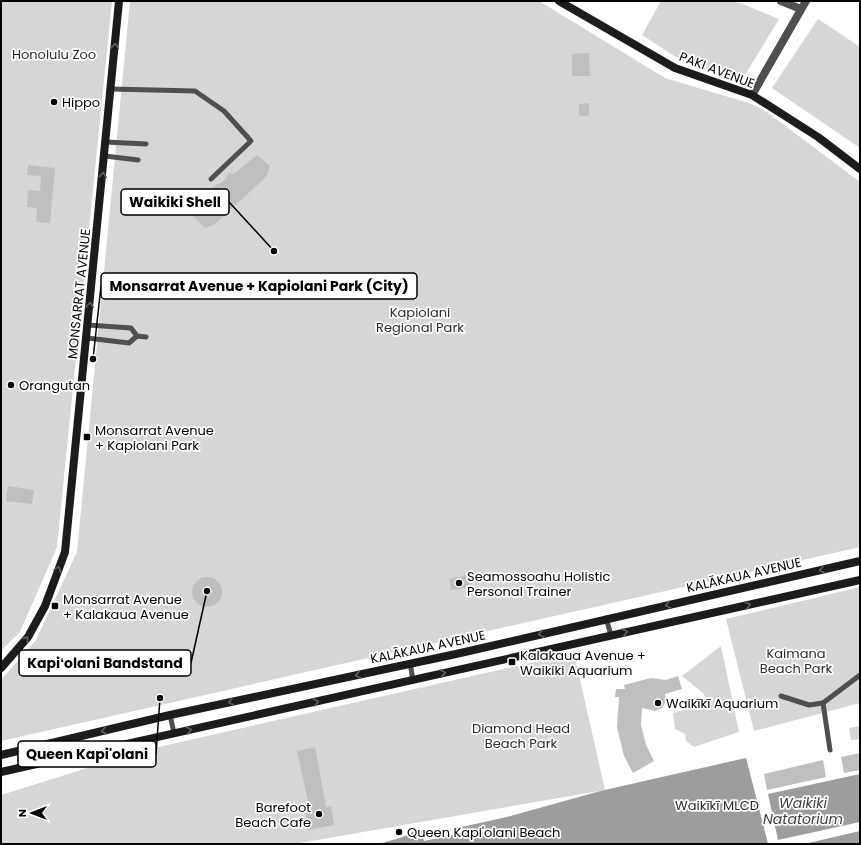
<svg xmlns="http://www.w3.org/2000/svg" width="861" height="845" viewBox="0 0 861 845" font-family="Poppins,sans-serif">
	<rect width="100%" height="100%" fill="#fff"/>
	<g fill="#d6d6d6">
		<path d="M1,1H112L57,547L20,632L1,651Z"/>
		<path d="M130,1H539L665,78L749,103L764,110L860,182V547L1,741V680L36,640L77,552Z"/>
		<path d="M661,1H735L779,19L742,80L676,57L642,35Z"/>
		<path d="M818,19L860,47V148L772,88Z"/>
		<path d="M860,587V703L754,731L726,619Z"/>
		<path d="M721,646L739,732L694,747L686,741L685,734L675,729L673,713L707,704L704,694L682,676Z"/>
		<path d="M574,653L605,790L746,758L768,844H379L403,837L420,828L424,841L463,833L462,827L507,817L599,791L294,844H1V795L145,750Z"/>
		<path d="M860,726V739L851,740L849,728Z"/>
	</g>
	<g fill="#9d9d9d">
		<path d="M746,758L768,844H379L403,837L420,828L424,841L463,833L462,827L507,817L605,790Z"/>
		<path d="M860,774V822L778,840L768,794Z"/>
		<path d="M860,831V844H804Z"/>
	</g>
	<g fill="#bfbfbf">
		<path d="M589,53L590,76H572V54Z"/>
		<path d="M589,103V116H579V104Z"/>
		<path d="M257,155L270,166L266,177L215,224L205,228L191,214L213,192L211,188L224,181L229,173L234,174Z"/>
		<path d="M28,165L55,168L50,223L36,222L37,208L27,207L28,190L40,191L41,176L27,175Z"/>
		<path d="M8,486L34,490L32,504L6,501Z"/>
		<path d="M468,575L470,587L451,590L449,579Z"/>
		<circle cx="207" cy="592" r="15"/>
		<path d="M678,676L682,689L665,694L666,701L662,708L655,711L642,708L641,725L646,745L654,761L633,773L624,756L617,727L619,697H615L616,689H625L624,685L651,678L666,680Z"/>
		<path d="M315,747L326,807L331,806L334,825L308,830L305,811L310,810L297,751Z"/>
		<path d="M860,753V770L844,773L841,757Z"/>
		<path d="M823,760L826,777L767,790L764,774Z"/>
	</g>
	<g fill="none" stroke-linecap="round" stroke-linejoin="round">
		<g stroke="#4f4f4f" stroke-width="5">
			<path d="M111,89L195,91L224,111L251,141L211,179"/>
			<path d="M106,142L146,144"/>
			<path d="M105,156L138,160"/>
			<path d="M88,325L131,328L137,336L146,337"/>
			<path d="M87,338L129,343L137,336"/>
			<path d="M606,618L611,635"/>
			<path d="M410,663L413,680"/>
			<path d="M781,696L809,705L823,703L860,675"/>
			<path d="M823,703L830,750"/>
			<path d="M170,715L174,733"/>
		</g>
		<g stroke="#4f4f4f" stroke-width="8">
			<path d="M781,1L801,9"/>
			<path d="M752,95L806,1"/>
		</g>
		<g stroke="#1c1c1c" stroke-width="8">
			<path d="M559,1L675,68L752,95L818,137L860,169"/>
			<path d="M1,668L28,637L45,606L65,552L119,1"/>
			<path d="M1,755L170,715L456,654L860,561"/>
			<path d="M1,772L860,580"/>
		</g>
	</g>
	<defs><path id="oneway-chevron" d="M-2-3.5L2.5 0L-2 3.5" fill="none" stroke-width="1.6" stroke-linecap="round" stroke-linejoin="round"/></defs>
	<g stroke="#606060">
		<use href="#oneway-chevron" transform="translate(115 46) rotate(-85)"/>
		<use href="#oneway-chevron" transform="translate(103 175) rotate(-84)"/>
		<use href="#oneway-chevron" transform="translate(90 305) rotate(-84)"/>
		<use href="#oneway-chevron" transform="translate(58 569) rotate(-69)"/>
		<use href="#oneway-chevron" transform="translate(822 570) rotate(167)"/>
		<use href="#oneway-chevron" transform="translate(668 605) rotate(167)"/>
		<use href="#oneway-chevron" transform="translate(748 605) rotate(-13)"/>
		<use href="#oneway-chevron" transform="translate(625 632) rotate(-13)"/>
		<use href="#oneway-chevron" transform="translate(541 634) rotate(167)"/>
		<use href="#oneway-chevron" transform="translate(26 639) rotate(-52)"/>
		<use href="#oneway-chevron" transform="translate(443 673) rotate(-13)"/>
		<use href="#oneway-chevron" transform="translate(358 675) rotate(168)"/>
		<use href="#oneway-chevron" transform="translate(231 702) rotate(168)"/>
		<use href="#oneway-chevron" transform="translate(316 702) rotate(-13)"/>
		<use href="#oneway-chevron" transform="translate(189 730) rotate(-12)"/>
		<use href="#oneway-chevron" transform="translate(104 731) rotate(167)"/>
	</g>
	<g fill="#000" stroke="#fff" stroke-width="1.5">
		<circle cx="54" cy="102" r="4"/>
		<circle cx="11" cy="385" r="4"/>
		<rect x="83" y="433" width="8" height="8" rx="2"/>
		<circle cx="459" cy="583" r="4"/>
		<rect x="51" y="602" width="8" height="8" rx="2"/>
		<rect x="508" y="658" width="8" height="8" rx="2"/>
		<circle cx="658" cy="703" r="4"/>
		<circle cx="319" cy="814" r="4"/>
		<circle cx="399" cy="832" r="4"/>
	</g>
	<g text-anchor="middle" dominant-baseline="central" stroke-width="3.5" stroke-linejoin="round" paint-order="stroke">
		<g font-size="13" fill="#2d2d2d" stroke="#fff">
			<text x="54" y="54">Honolulu Zoo</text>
			<text x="420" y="312">Kapiolani<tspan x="420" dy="15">Regional Park</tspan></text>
			<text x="796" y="653">Kaimana<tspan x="796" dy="15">Beach Park</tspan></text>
			<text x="521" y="728">Diamond Head<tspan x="521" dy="15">Beach Park</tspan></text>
			<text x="717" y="805">Waikīkī MLCD</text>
		</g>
		<g font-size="13" fill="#000" stroke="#fff">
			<text transform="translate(717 70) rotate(21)">PAKI AVENUE</text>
			<text transform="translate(79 294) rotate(-84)">MONSARRAT AVENUE</text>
			<text transform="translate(744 575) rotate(-13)">KALĀKAUA AVENUE</text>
			<text transform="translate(428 647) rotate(-12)">KALĀKAUA AVENUE</text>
		</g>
		<g font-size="13" fill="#000" stroke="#fff" text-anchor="start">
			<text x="62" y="102">Hippo</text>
			<text x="19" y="385">Orangutan</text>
			<text x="95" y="430">Monsarrat Avenue<tspan x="95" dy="15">+ Kapiolani Park</tspan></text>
			<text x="467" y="576">Seamossoahu Holistic<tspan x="467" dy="15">Personal Trainer</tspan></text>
			<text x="63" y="599">Monsarrat Avenue<tspan x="63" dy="15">+ Kalakaua Avenue</tspan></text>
			<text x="520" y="655">Kalakaua Avenue +<tspan x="520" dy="15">Waikiki Aquarium</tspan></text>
			<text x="666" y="703">Waikīkī Aquarium</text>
			<text x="311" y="807" text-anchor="end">Barefoot<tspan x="311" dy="15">Beach Cafe</tspan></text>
			<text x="407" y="832">Queen Kapi'olani Beach</text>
		</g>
		<g font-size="14" font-style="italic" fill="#3e3e3e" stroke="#fff">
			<text x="803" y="803">Waikiki<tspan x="803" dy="16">Natatorium</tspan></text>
		</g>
	</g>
	<path fill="none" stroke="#000" stroke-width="1.5" d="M274 251L229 202M93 359L101 286M207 591L191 663M160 698L156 754"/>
	<g fill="#000" stroke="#fff" stroke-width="1.5">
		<circle cx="274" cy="251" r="4"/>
		<circle cx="93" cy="359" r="4"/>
		<circle cx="207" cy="591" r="4"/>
		<circle cx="160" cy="698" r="4"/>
	</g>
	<g fill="#fff" stroke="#000" stroke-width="1.5">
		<rect x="121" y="189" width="108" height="26" rx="4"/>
		<rect x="101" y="273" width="316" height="26" rx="4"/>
		<rect x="19" y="650" width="172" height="26" rx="4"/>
		<rect x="18" y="741" width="138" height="26" rx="4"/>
	</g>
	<g font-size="14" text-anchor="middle" font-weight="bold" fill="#000">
		<text x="175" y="207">Waikiki Shell</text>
		<text x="259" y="291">Monsarrat Avenue + Kapiolani Park (City)</text>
		<text x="105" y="668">Kapiʻolani Bandstand</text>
		<text x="87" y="759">Queen Kapi'olani</text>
	</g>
	<rect width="861" height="845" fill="none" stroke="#000000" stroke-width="4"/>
	<g transform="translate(32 813) rotate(270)" stroke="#ffffff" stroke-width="3" paint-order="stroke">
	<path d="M0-3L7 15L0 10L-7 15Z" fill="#000000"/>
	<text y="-6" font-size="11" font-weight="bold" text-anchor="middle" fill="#000000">N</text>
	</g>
</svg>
